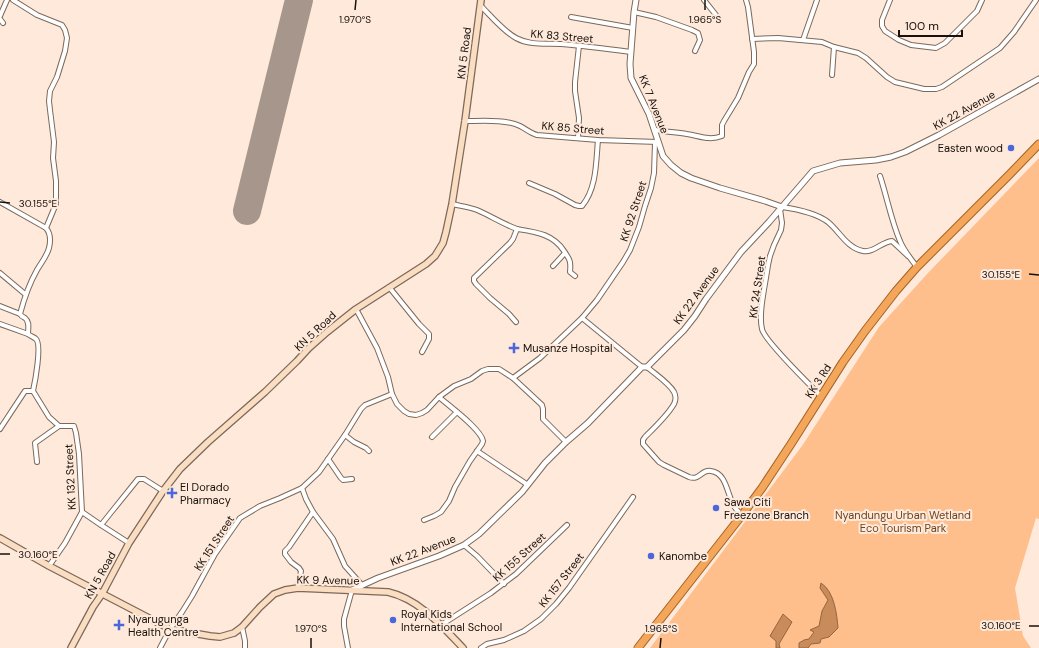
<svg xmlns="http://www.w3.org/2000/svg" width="1039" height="648" viewBox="0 0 1039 648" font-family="'DM Sans',sans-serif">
	<rect width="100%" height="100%" fill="#fee9da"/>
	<path fill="#febf8c" d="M1039,158V519L1036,518L1015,588L1023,636L1031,648H650L802,446L879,327L928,273Z"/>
	<g fill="#c88b59" stroke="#936642">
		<path d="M821,583C834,591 837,614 838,628L829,637L821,639L820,643L811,644L808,648H799V643L804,640L809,639L814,632L810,630L819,626L822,611L828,600L820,588Z"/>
		<path d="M783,614L792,622L779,644L780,648H776V641L770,636Z"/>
	</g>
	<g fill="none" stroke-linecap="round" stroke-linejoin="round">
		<path stroke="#a6968c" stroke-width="28" d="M247,211L299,0"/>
		<defs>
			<g id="minor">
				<path d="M13,0L37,15L62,25L65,30L67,38L65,51L57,77L50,91L49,101L50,110L54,142L53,158L56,181V204L46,228"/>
				<path d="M704,0L716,15"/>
				<path d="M890,0L882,20V26L885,31L899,40L911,45L936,48L945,43L977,11L982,0"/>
				<path d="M480,5C491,16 503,31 516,38C531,46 546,43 561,44C585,46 608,49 631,52"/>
				<path d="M634,12L656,17L692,30L698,33L700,40L695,51"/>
				<path d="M0,16L7,0"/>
				<path d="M571,17L633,28"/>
				<path d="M0,19L3,23"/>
				<path d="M752,39L778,38L822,42L834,47L858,53L866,58L887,77L895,82L924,89H936L942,87L1000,48L1014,32L1036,0"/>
				<path d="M803,40L817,0"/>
				<path d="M832,75L834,47"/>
				<path d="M465,121C481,121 506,119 520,126C526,129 530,133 537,135L598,140L658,142"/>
				<path d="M655,130C666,132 677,132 687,134C700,136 709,141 722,136V125L724,121L738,98L749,72L754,64V52L748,7L746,0"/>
				<path d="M578,138L579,118L575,91V82L579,46"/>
				<path d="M880,176C887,197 891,220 900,241C904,251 911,259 917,267"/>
				<path d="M529,183L555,194L575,205L579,206H582C597,188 596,161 598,140"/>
				<path d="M0,202L46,228C51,234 51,240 49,248C47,256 41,263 37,270C29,284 24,299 20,314C21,316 23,317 25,318C30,322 28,328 28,334C30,336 34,337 36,339C42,345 35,382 33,391L49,417L59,426L35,443L37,462"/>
				<path d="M452,204C460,206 469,207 477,210C491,216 503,224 517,229L513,239L510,243L474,278V281L476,284L490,298L509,314L516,322"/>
				<path d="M782,207C796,209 816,213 828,222C840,232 847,248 863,251C874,253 881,242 892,241L908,256"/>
				<path d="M780,209L782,223L781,230L774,245L770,256L768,265C766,282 758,313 762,329C764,340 810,385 821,396"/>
				<path d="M517,229C536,232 553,234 564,251C570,260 571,261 570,272L575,276"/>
				<path d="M553,266L565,253"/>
				<path d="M0,273L25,294"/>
				<path d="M389,287L419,324L429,334V339L422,352"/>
				<path d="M0,306L20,314"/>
				<path d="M356,309L377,348L388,377L392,394L397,404L404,411L409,414L416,415L422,413L427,410L439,397L454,386L471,379L482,371L488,369H499L513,378L540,358L582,318L597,300L623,262L630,250L639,227L645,206L651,188L654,173L655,143"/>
				<path d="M582,318L642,367"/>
				<path d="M0,324L28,334"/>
				<path d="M647,367C655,374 669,383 674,392C676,396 676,400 674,404C667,416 655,427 645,437L643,440V444L659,462L664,465L689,477C700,481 701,469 711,471C727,473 727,495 734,506C736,510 739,512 742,515"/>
				<path d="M513,378L542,405L543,409V419L566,442"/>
				<path d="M0,429L25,391H33"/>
				<path d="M345,435L354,442L366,448L369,451"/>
				<path d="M432,437L457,412"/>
				<path d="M477,451L528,485"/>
				<path d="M328,459L341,478L343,480L352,479"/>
				<path d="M82,512L101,525L129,543"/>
				<path d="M313,512L333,539L345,566L362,585"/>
				<path d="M424,520L434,516L441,512L449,501L455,487L470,461L482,444L483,441C481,429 449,406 439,397"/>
				<path d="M101,525L113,510L138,479H144L163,491"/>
				<path d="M464,545L477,556L504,584"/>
				<path d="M49,566L65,543L82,512L79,454L76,433L74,426H59"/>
				<path d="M298,588L301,571L299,568L291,562L285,554V551L289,547L313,512L306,499L302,488"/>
				<path d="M441,625L491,593L516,574L567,525"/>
				<path d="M242,627L245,641V648"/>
				<path d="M160,648L170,629L182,612L192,596L215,554L240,518L260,506L280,498L302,488L319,472L345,435L361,409L365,405L392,394"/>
				<path d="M348,648L344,626V619L352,590"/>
				<path d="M481,648L487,644L504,640L524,631L541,619L556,604L569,588L633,497"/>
			</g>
			<g id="tertiary">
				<path d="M636,0L634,12L630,64L631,78L649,114L663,156L671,165L681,173L691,178L720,188L765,201L782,207"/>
				<path d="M352,590L378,578L439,556L464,545L479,534L522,492L545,463L566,442L588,423L642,367H647L684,330L695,316L706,299L741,252L769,222L813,171L840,163L876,160L891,157L905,152L939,135L1039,79"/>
			</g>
			<g id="secondary">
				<path d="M0,538L49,566L170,629L210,636L220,637L234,633L242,627L260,607L274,594L285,590L298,588L388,592C419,599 442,626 463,648"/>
				<path d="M71,648L93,607L102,594L129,543L163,491L180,469L208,442L265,392L297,361L309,348L327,332L356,309L426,264L435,256L443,243L446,232L452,204L465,121L481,0"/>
			</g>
			<path id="trunk" d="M638,648L742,515L762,488L791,444L843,362L865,331L896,291L917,267L1010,174L1039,144"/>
		</defs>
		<use href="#minor" stroke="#7b695b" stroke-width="6"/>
		<use href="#tertiary" stroke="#7b695b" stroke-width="7"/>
		<use href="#secondary" stroke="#7b695b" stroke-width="8"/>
		<use href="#trunk" stroke="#a56324" stroke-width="9"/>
		<use href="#minor" stroke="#fff" stroke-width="4"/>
		<use href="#tertiary" stroke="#fff" stroke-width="5"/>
		<use href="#secondary" stroke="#fbdec2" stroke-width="5.5"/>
		<use href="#trunk" stroke="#f4a65b" stroke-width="7"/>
	</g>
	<path fill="none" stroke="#17100b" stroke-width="1.5" d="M355,10L356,0M705,10V0M0,202L10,203M1029,274L1039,275M0,554H10M1029,626H1039M311,648V638M660,648L661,638"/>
	<g fill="#4b67db" stroke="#fee9da" stroke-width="1.5">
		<circle cx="1011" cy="148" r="4"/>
		<path d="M512 342h4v4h4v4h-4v4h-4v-4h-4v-4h4z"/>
		<path d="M170 487h4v4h4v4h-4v4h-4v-4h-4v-4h4z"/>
		<circle cx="716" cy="508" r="4"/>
		<circle cx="651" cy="556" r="4"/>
		<circle cx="393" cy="620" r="4"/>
		<path d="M117 619h4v4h4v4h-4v4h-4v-4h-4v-4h4z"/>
	</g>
	<g text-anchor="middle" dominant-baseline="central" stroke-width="4" stroke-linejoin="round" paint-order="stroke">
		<g font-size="11" fill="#17100b" stroke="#fee9da">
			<text transform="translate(562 36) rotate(5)">KK 83 Street</text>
			<text transform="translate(464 53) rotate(-83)">KN 5 Road</text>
			<text transform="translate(654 104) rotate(68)">KK 7 Avenue</text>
			<text transform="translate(964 110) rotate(-29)">KK 22 Avenue</text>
			<text transform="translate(573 128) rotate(5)">KK 85 Street</text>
			<text transform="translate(633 211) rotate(-72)">KK 92 Street</text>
			<text transform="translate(757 287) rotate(-82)">KK 24 Street</text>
			<text transform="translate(696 295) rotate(-54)">KK 22 Avenue</text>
			<text transform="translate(315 331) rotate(-43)">KN 5 Road</text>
			<text transform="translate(818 381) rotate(-57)">KK 3 Rd</text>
			<text transform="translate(70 477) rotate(-93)">KK 132 Street</text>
			<text transform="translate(214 543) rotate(-57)">KK 151 Street</text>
			<text transform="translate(423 550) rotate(-21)">KK 22 Avenue</text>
			<text transform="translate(519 557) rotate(-42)">KK 155 Street</text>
			<text transform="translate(100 575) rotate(-61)">KN 5 Road</text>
			<text transform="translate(328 580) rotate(1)">KK 9 Avenue</text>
			<text transform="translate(561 580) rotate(-52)">KK 157 Street</text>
		</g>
		<g font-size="11" fill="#17100b" stroke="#fee9da" text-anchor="start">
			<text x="1003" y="148" text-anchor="end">Easten wood</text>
			<text x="523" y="348">Musanze Hospital</text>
			<text x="180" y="487">El Dorado<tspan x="180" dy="13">Pharmacy</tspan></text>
			<text x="724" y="502">Sawa Citi<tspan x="724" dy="13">Freezone Branch</tspan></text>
			<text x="659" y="556">Kanombe</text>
			<text x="401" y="614">Royal Kids<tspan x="401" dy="13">International School</tspan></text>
			<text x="128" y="619">Nyarugunga<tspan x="128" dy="13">Health Centre</tspan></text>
		</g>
		<g font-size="11" fill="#6e441e" stroke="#fee9da">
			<text x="903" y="515">Nyandungu Urban Wetland<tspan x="903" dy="13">Eco Tourism Park</tspan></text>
		</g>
	</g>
	<g font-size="10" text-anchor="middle" fill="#17100b" stroke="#fee9da" stroke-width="4" stroke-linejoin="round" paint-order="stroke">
		<text x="355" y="23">1.970°S</text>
		<text x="705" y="23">1.965°S</text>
		<text x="38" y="207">30.155°E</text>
		<text x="1001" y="278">30.155°E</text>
		<text x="38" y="558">30.160°E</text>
		<text x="1001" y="629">30.160°E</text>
		<text x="311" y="632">1.970°S</text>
		<text x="661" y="632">1.965°S</text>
	</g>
	<path d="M899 30v6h63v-6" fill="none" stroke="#17100b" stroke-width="2"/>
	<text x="905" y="30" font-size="12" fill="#17100b" stroke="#fee9da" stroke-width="3" paint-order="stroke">100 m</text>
</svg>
